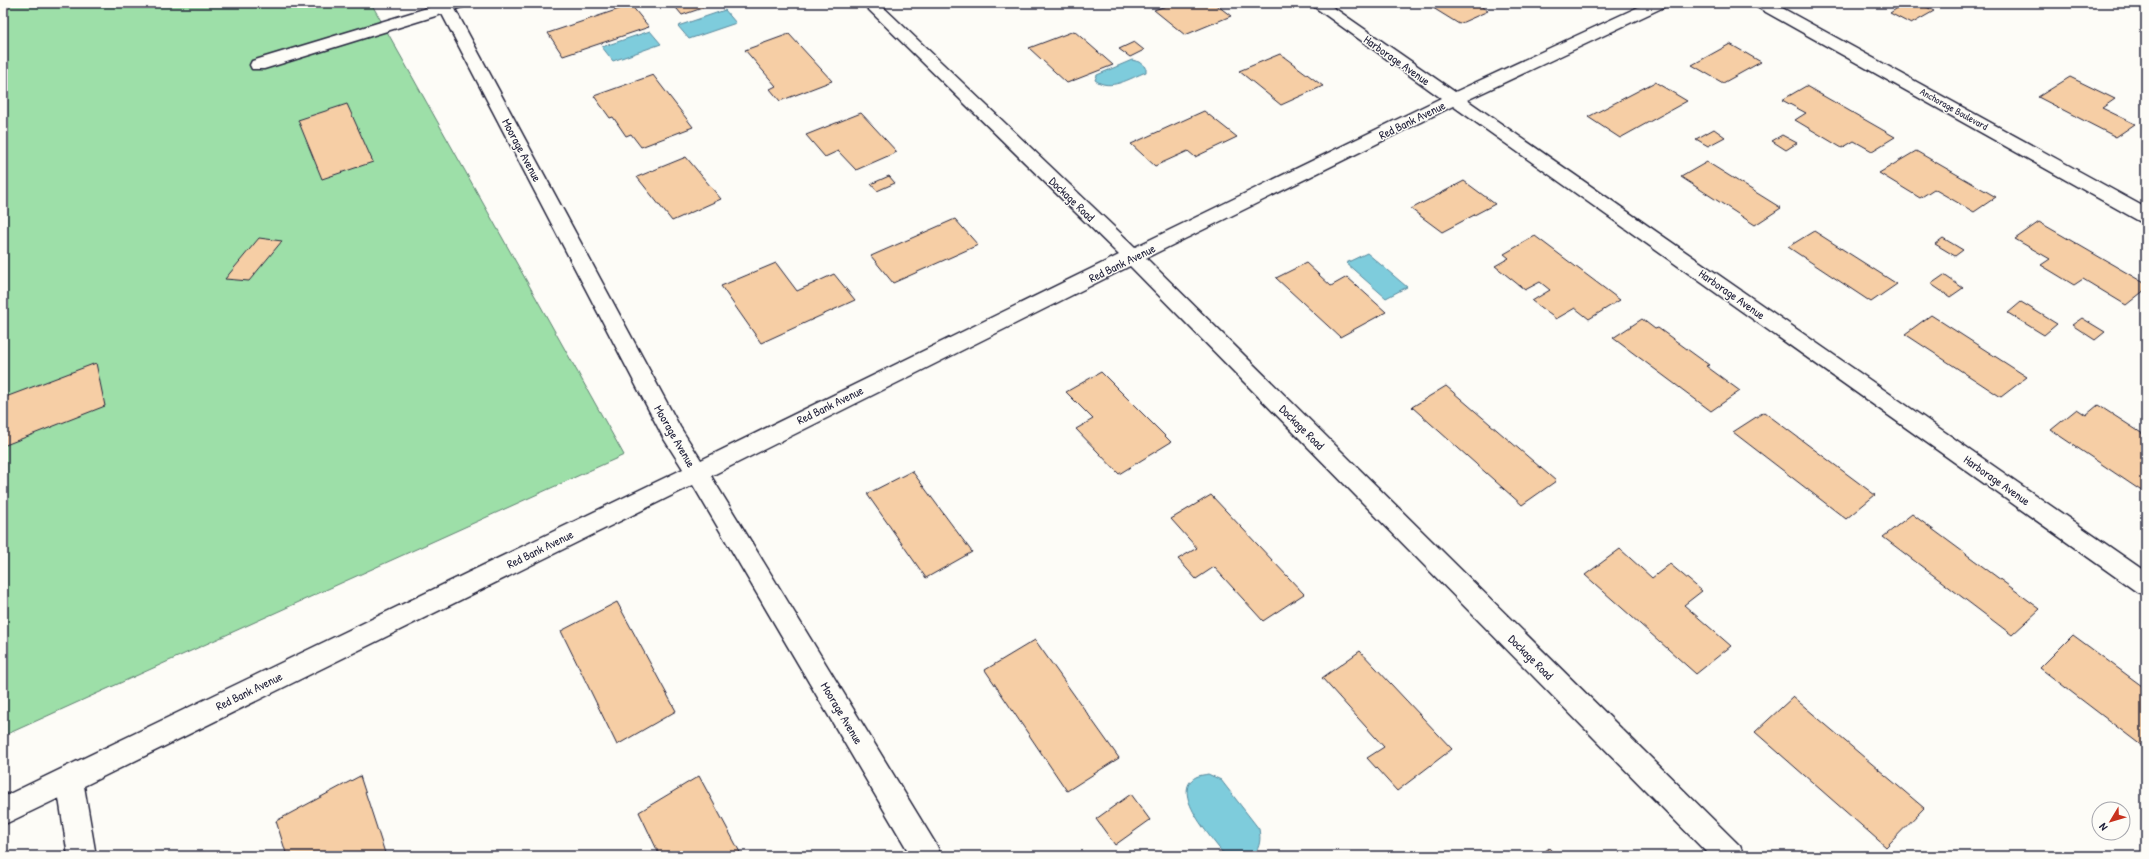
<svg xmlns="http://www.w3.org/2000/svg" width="2149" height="859" viewBox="0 0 2149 859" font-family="'Patrick Hand',sans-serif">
	<rect width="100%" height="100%" fill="#fdfcf7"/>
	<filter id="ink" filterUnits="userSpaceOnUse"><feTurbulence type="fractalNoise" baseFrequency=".025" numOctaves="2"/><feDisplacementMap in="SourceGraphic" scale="8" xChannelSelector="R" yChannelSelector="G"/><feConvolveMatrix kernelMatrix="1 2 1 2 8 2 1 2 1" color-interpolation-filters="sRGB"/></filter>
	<g filter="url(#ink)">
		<path fill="#9ddfa8" stroke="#608072" d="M3,3H371L624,455L3,736Z"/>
		<g fill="#7eccdc" stroke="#59889c">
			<path d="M725,10L736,23L689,39L678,26Z"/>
			<path d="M650,31L661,44L613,61L602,47Z"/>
			<path d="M1132,60L1140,62L1146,67V72C1130,78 1110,92 1095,80L1097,75Z"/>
			<path d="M1367,253L1407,287L1386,298L1346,263Z"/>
			<path d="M1208,774L1221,780L1259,829C1261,840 1260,846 1254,855L1228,856L1222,852C1211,837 1169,791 1196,777C1199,775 1205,775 1208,774Z"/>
		</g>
		<g fill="#f6cea5" stroke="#22223b">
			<path d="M672,3H717L682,15Z"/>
			<path d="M1163,3H1214L1231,16L1185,35L1154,10L1166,6Z"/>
			<path d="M1425,3H1476L1488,11L1459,24Z"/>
			<path d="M1890,3H1919L1934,11L1911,24L1890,13L1899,7Z"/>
			<path d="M631,5L649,27L563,56L548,33Z"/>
			<path d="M1074,31L1113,65L1067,83L1029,48Z"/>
			<path d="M789,34L832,81L780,101L770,89L776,86L745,50Z"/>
			<path d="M1134,42L1144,50L1130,57L1119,49Z"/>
			<path d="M1730,44L1761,62L1723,83L1692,65Z"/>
			<path d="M1280,54L1323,86L1281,105L1239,71Z"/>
			<path d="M653,75L693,127L641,147L631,134L626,136L613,117L610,118L594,96Z"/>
			<path d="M2070,77L2115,99L2102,108L2135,124L2116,137L2038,97Z"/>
			<path d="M1655,82L1687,101L1620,138L1588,117Z"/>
			<path d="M1806,86L1895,137L1872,151L1854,141L1842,148L1795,120L1806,113L1782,100Z"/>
			<path d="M347,104L373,162L322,179L298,120Z"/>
			<path d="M1204,111L1237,137L1195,157L1188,151L1155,166L1131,144Z"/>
			<path d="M861,113L897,152L856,170L838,151L825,157L806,135Z"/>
			<path d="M1714,129L1725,137L1708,146L1696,139Z"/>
			<path d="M1782,135L1797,143L1786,150L1772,141Z"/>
			<path d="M1916,151L1996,197L1974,212L1934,189L1920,198L1879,173Z"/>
			<path d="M686,157L721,199L672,221L637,177Z"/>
			<path d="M1707,162L1781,208L1755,225L1681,177Z"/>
			<path d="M889,176L895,183L877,191L871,184Z"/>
			<path d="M1464,181L1495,204L1442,232L1411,209Z"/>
			<path d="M955,219L978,245L893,283L871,256Z"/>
			<path d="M2039,222L2146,284V289L2126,305L2083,279L2074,285L2041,265L2050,259L2015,239Z"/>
			<path d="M1814,231L1897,284L1871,302L1788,247Z"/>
			<path d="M1535,236L1620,300L1589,319L1575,308L1556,319L1532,301L1550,290L1540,282L1525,290L1495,266L1509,258L1504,254Z"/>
			<path d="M259,238L282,241L249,281L225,279Z"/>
			<path d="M1943,238L1963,250L1955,256L1935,244Z"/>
			<path d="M776,263L797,291L834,274L855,300L761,343L721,286Z"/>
			<path d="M1306,263L1331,286L1347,277L1386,312L1340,337L1276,278Z"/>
			<path d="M1944,275L1963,288L1950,297L1931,284Z"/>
			<path d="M2021,302L2057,324L2044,335L2008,313Z"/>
			<path d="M1931,315L2027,377L2001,397L1905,334Z"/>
			<path d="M2082,318L2105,332L2095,340L2072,325Z"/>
			<path d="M1642,319L1655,329L1658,328L1709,365L1706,366L1740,391L1711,411L1613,338Z"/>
			<path d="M96,363L105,406L3,446V398Z"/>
			<path d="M1101,372L1171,442L1119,474L1076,429L1093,419L1066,392Z"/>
			<path d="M1446,386L1556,481L1522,505L1412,407Z"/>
			<path d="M2098,405L2146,436V451L2144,453L2146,454V494L2051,430L2077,409L2086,415Z"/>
			<path d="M1764,412L1875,495L1846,519L1733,432Z"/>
			<path d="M912,471L972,552L926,578L867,494Z"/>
			<path d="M1211,495L1304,594L1263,621L1214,567L1196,579L1178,559L1197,548L1171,519Z"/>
			<path d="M1912,514L2040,609L2012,635L1883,537Z"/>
			<path d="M1620,549L1652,578L1670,564L1702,591L1684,605L1731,646L1696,674L1585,575Z"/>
			<path d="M617,602L676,711L617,745L561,631Z"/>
			<path d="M2073,635L2146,689V749L2040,668Z"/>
			<path d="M1035,640L1119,758L1067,791L985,670Z"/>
			<path d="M1360,651L1452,749L1397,791L1367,758L1384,747L1322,678Z"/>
			<path d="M1793,697L1924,808L1886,847L1755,732Z"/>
			<path d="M360,776L386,856H287L276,821Z"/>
			<path d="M699,776L742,856H660L639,812Z"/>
			<path d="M1131,794L1150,820L1115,845L1096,819Z"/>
			<path d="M1549,848L1556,856H1539Z"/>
		</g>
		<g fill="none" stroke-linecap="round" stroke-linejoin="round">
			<defs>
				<g id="minor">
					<path d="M436,3H468L466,6L455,9L680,427L701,460L1119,255L862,3H879L1135,247L1441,98L1309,3H1327L1455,92L1647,3H1668L1666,6L1467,100L2146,572V596L2137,592L1453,106L1146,258L1740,846L1744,856H1710L1130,266L711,476L937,846L941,856H911L693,485L84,786L96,856H68L59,798L3,825V797L683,469L664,439L442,14L264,69H252L250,65L252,61L437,5Z"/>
					<path d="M1753,3H1773L2146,208V222L2139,221L1755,6Z"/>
				</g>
			</defs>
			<use href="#minor" stroke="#22223b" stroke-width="3"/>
			<use href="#minor" fill="#fdfcf7" fill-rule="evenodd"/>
		</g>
	</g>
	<g text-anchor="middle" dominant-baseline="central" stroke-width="3" stroke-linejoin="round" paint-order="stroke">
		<g font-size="10" fill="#22223b" stroke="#fdfcf7">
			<text transform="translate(1954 109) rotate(29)">Anchorage Boulevard</text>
		</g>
		<g font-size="12" fill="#22223b" stroke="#fdfcf7">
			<text transform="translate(1397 60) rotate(35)">Harborage Avenue</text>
			<text transform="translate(1412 120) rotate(-26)">Red Bank Avenue</text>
			<text transform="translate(522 150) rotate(62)">Moorage Avenue</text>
			<text transform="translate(1072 199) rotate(44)">Dockage Road</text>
			<text transform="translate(1122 263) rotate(-26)">Red Bank Avenue</text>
			<text transform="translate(1732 294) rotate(35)">Harborage Avenue</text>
			<text transform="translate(830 405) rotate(-26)">Red Bank Avenue</text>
			<text transform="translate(1302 427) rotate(45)">Dockage Road</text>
			<text transform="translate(675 436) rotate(60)">Moorage Avenue</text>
			<text transform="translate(1997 480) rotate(35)">Harborage Avenue</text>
			<text transform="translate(540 549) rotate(-26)">Red Bank Avenue</text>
			<text transform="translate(1531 657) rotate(45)">Dockage Road</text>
			<text transform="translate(249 691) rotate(-26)">Red Bank Avenue</text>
			<text transform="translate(842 713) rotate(59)">Moorage Avenue</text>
		</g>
	</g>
	<rect width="2149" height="859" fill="none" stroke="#fdfcf7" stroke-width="16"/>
	<rect x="8" y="8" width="2133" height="843" fill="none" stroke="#22223b" stroke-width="1.5" filter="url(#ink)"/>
	<g transform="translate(2111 821) rotate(232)"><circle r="19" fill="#fdfcf7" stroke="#a5a5ac"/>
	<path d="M0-3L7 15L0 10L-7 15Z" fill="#c8321e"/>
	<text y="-6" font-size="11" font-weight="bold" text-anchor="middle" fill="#22223b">N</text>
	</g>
</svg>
